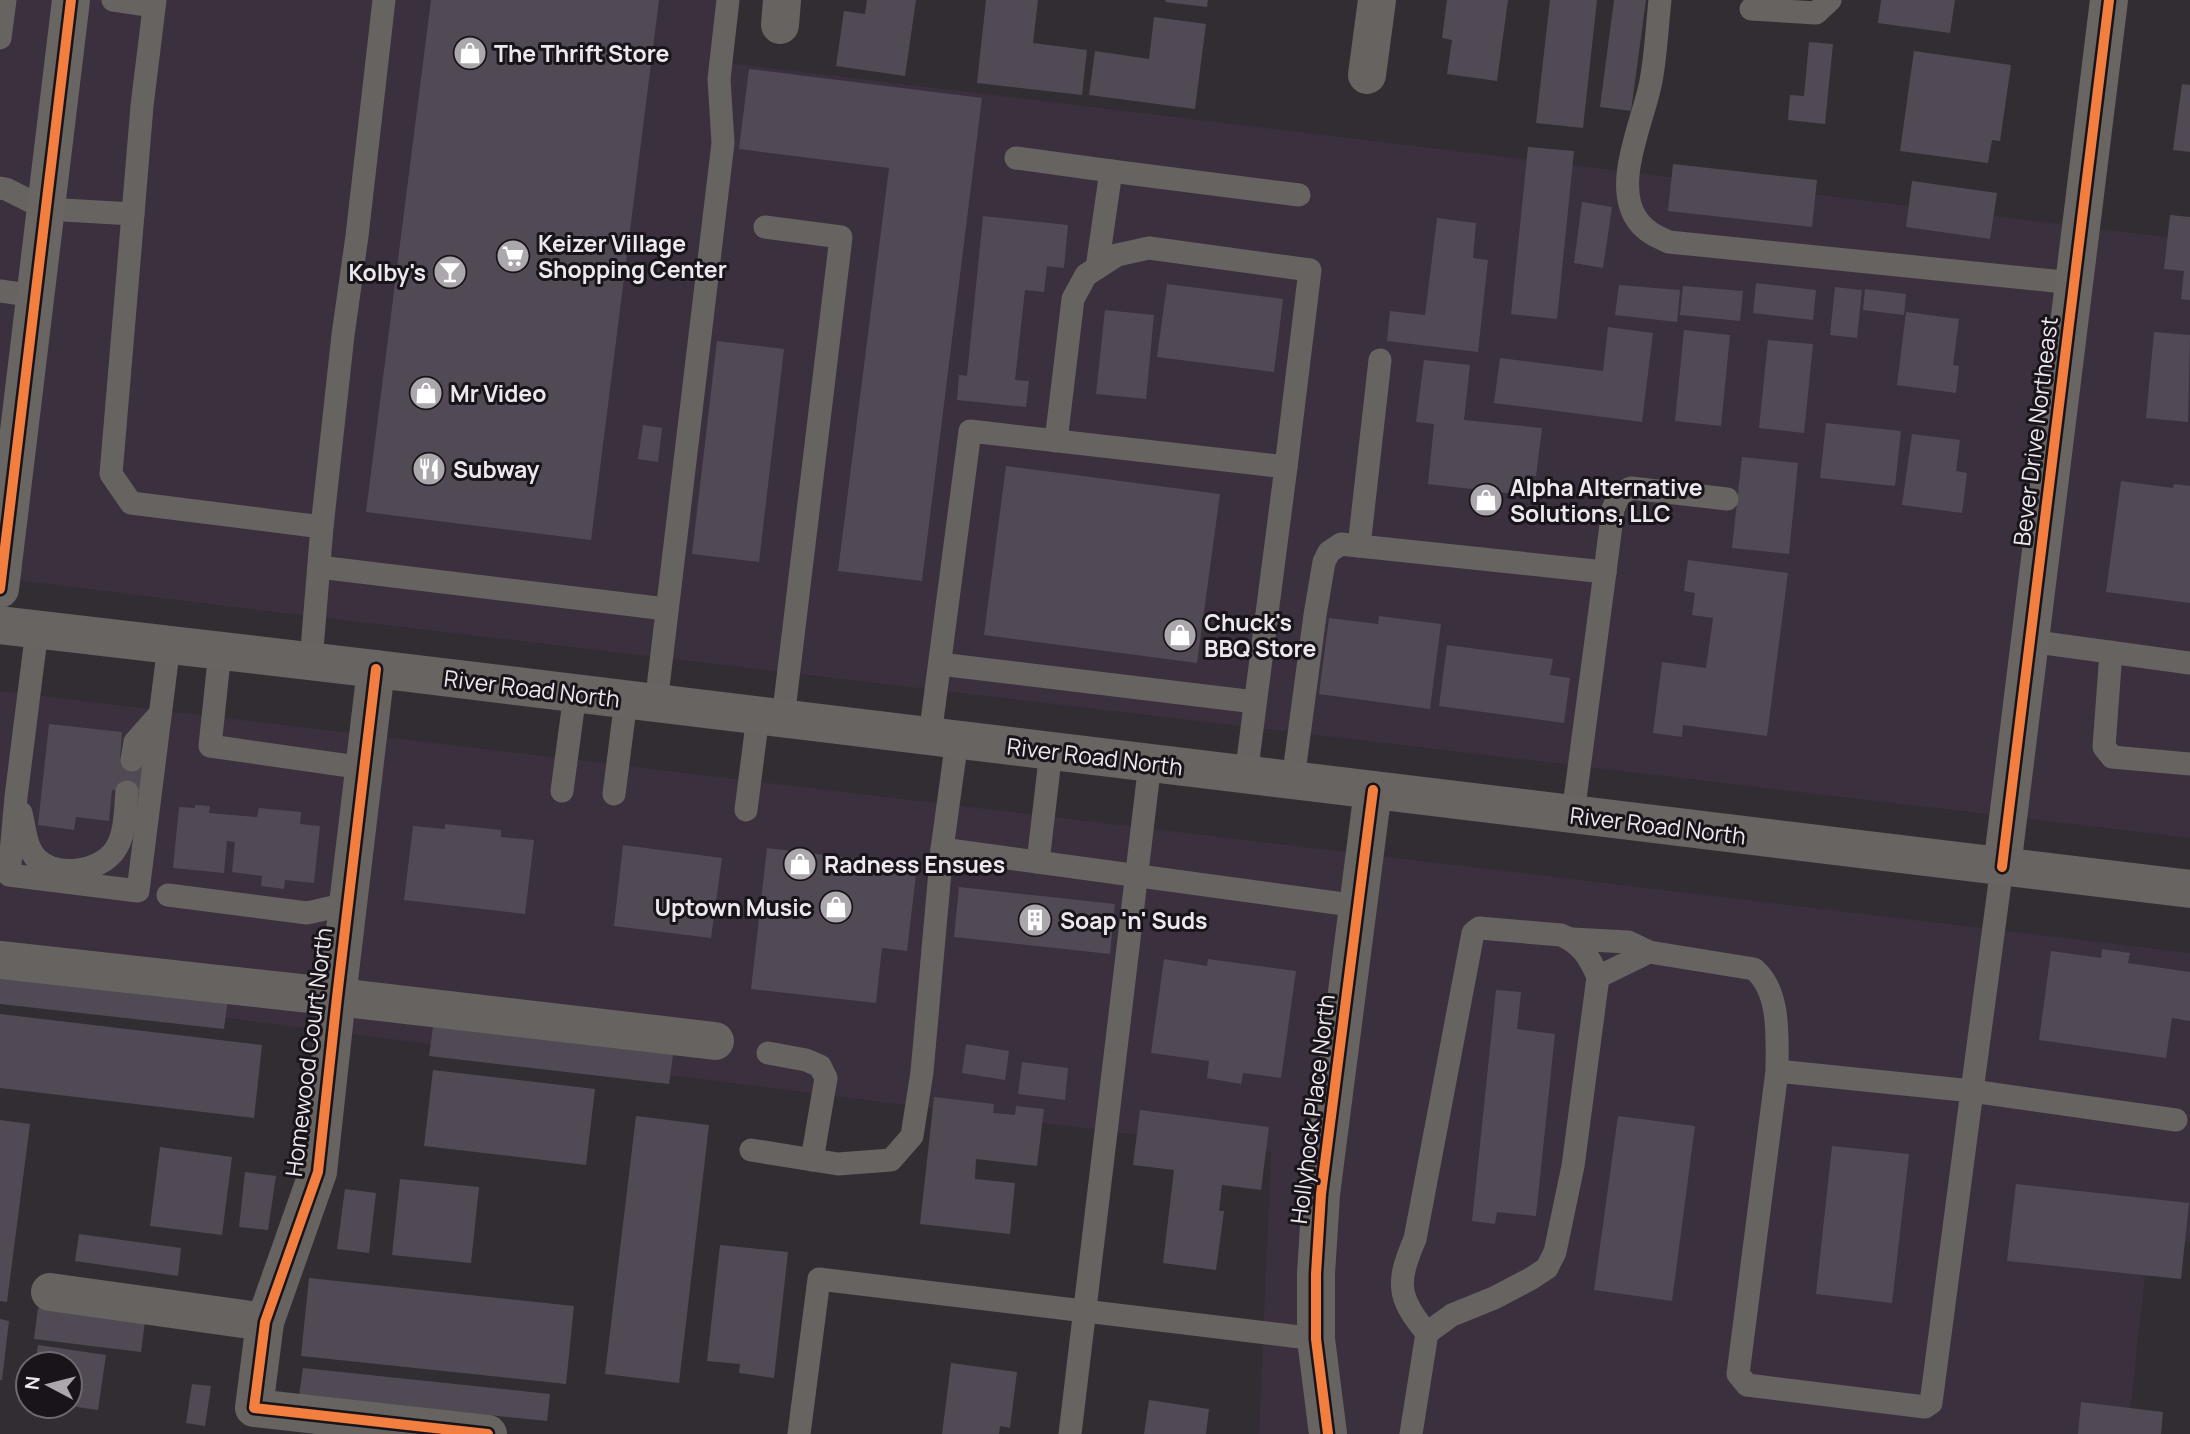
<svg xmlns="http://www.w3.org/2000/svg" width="2190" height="1434" viewBox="0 0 2190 1434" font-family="Manrope,sans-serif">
	<rect width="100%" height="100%" fill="#312d32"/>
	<g fill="#3a303e">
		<path d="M0,0H720L712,61L2190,240V838L266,611L0,578Z"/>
		<path d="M0,691L2190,953V1242L2149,1237L2128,1434H1259L1271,1152L0,989Z"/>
	</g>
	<g fill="#514a54">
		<path d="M431,0H659L591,540L366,512Z"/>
		<path d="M867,0H916L905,76L836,66L844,11L865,14Z"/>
		<path d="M986,0H1038L1033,43L1087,50L1082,95L977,83Z"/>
		<path d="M1166,0H1208L1207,7L1165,2Z"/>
		<path d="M1447,0H1508L1497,81L1447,74L1452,40L1442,38Z"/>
		<path d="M1550,0H1597L1583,128L1536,123Z"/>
		<path d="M1614,0H1646L1631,111L1600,107Z"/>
		<path d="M1881,0H1955L1950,33L1878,23Z"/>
		<path d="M1154,17L1206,24L1195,109L1089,95L1095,51L1149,59Z"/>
		<path d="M1809,42L1833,44L1825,124L1788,120L1790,95L1804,96Z"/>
		<path d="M1914,51L2011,65L2000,141L1992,140L1988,163L1900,151Z"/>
		<path d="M749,69L982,98L922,581L838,571L889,168L739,149Z"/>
		<path d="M2182,84L2190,85V152L2173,150Z"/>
		<path d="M1528,147L1574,151L1557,319L1511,314Z"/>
		<path d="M1673,164L1817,180L1812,227L1668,211Z"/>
		<path d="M1912,181L1997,193L1990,239L1906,227Z"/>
		<path d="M1582,202L1612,207L1603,268L1574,263Z"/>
		<path d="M2170,215L2190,217V300L2181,299L2184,271L2164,269Z"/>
		<path d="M983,216L1068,225L1064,268L1047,266L1044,292L1025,290L1015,380L1029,381L1026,407L957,400L959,375L967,376Z"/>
		<path d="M1437,218L1476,223L1473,258L1488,260L1478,352L1387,341L1390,311L1425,315Z"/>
		<path d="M1756,283L1816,290L1813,320L1753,313Z"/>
		<path d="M1167,284L1283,299L1274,372L1157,357Z"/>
		<path d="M1619,285L1680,290L1677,322L1615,315Z"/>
		<path d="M1683,286L1743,291L1740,321L1680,315Z"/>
		<path d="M1835,287L1862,290L1857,338L1830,335Z"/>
		<path d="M1865,289L1906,294L1904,315L1863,310Z"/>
		<path d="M1105,310L1154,315L1146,399L1096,394Z"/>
		<path d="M1906,312L1959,319L1953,365L1959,366L1956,393L1897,385Z"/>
		<path d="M1608,327L1653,333L1642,422L1494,403L1500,358L1603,371Z"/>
		<path d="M1684,330L1730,335L1721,426L1675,421Z"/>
		<path d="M2154,332L2190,335L2188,422L2146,418Z"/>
		<path d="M1768,340L1813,344L1804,433L1759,428Z"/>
		<path d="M717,341L784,349L759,562L692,554Z"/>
		<path d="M1424,360L1470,365L1464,420L1542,428L1536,476L1526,475L1524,495L1428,484L1434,424L1416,422Z"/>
		<path d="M1826,423L1901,431L1895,486L1820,478Z"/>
		<path d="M643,425L662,428L658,462L638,459Z"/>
		<path d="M1912,434L1960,440L1956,471L1967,473L1962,513L1902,505Z"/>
		<path d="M1742,457L1798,463L1789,554L1732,548Z"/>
		<path d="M1006,466L1220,494L1197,663L984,635Z"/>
		<path d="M2121,481L2173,488L2174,484L2190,486V603L2106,592Z"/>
		<path d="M1688,560L1788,573L1767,736L1683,725L1682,737L1653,733L1662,662L1706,668L1713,618L1692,615L1695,593L1684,591Z"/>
		<path d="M1379,616L1441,624L1430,709L1319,694L1329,618L1378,624Z"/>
		<path d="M1447,645L1553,659L1550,675L1570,678L1564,723L1439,706Z"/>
		<path d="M49,724L122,732L120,759L146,762L143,794L112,790L109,821L76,817L74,830L38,825Z"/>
		<path d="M195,805L210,806L209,813L257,817L259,808L301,812L300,824L320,826L314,883L285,880L284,889L261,886L262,876L232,872L235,842L227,841L224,873L173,868L179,807L195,808Z"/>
		<path d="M445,824L501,830V837L534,840L525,914L404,900L413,826L445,829Z"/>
		<path d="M623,845L722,858L711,938L614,926Z"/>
		<path d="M767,848L917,866L907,951L882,948L876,1003L751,989Z"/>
		<path d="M959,887L1115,904L1110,954L954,937Z"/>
		<path d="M2102,949L2130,953L2128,963L2190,972V1021L2172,1018L2166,1058L2039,1040L2051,951L2101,958Z"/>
		<path d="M1164,959L1207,966L1208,959L1296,971L1281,1078L1243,1073L1241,1084L1207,1078L1209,1061L1151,1053Z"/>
		<path d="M0,974L228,999L224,1029L0,1004Z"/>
		<path d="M1496,990L1521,992L1517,1029L1555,1034L1536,1216L1497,1212L1495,1224L1472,1221Z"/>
		<path d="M0,1014L262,1045L254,1118L0,1088Z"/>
		<path d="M433,1027L673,1055L669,1084L429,1056Z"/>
		<path d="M966,1044L1009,1051L1005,1080L962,1073Z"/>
		<path d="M1022,1062L1068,1068L1065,1100L1018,1094Z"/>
		<path d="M433,1070L595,1089L586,1165L424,1146Z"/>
		<path d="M934,1097L994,1104L993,1113L1015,1115L1016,1106L1044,1109L1037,1166L976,1159L975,1179L1015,1183L1010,1234L920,1224Z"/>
		<path d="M1140,1110L1269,1127L1261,1190L1222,1185L1219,1211H1224L1216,1270L1163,1263L1174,1170L1133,1165Z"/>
		<path d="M636,1116L709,1125L679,1383L605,1374Z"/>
		<path d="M1618,1116L1695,1126L1672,1301L1594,1290Z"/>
		<path d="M0,1120L30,1124L7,1302L0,1301Z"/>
		<path d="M1832,1146L1909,1154L1892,1303L1816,1294Z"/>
		<path d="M160,1147L232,1157L222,1235L150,1226Z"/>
		<path d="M245,1172L276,1176L268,1230L239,1227Z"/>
		<path d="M400,1179L479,1187L471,1263L392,1255Z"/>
		<path d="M2016,1184L2189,1203L2181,1279L2007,1261Z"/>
		<path d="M345,1189L376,1193L369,1253L337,1249Z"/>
		<path d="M79,1234L181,1248L178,1276L75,1261Z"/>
		<path d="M720,1245L788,1252L774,1378L739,1373L740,1364L707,1361Z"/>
		<path d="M309,1278L574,1306L566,1384L301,1356Z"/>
		<path d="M38,1308L145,1322L141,1352L34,1339Z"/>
		<path d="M0,1319L9,1321L2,1380H0Z"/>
		<path d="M38,1345L106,1355L98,1410L70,1406V1364H35Z"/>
		<path d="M951,1363L1017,1372L1010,1428L1000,1426L999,1434H942Z"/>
		<path d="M303,1368L550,1394L547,1421L299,1396Z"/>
		<path d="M192,1384L211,1386L205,1426L186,1423Z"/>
		<path d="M1149,1400L1209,1409L1206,1434H1144Z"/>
		<path d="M2081,1402L2163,1412L2161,1434H2078Z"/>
	</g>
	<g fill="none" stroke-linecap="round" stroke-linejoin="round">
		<g stroke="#676360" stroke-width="23">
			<path d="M113,0L154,6"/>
			<path d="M1660,0C1657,27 1656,54 1651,81C1644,120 1611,185 1638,221C1646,232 1658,237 1669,242L2074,283"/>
			<path d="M1751,9L1816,13L1830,0"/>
			<path d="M0,38L5,0"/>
			<path d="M1016,158L1111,171"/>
			<path d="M0,188L6,189L46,209L133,214L142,106L155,0"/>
			<path d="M133,214L111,474L131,503L322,527"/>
			<path d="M765,227L841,237L783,719"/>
			<path d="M1097,268L1111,171L1299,195"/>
			<path d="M0,291L35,296"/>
			<path d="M1056,441L1073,299L1086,275L1117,255L1149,248L1310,270L1286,467"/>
			<path d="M1359,546L1380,360"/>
			<path d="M319,567L666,609"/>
			<path d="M1605,572L1613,509L1619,495L1631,488L1727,499"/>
			<path d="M37,630L16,797L9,875L138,891L169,645"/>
			<path d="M2030,641L2190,663"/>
			<path d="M220,651L210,746L364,768"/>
			<path d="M2111,652L2104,747L2112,757L2190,764"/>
			<path d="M311,661L322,527L343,335L357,236L384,0"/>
			<path d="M940,664L1255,702"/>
			<path d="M656,704L723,143L719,79L728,0"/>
			<path d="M930,736L970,431L1286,467L1246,775"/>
			<path d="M957,740L942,849L1358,906"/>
			<path d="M132,760L135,742L160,714"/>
			<path d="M1293,780L1315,615L1324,562L1329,552L1341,544L1359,546L1605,572L1573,814"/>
			<path d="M562,791L575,694"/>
			<path d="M614,794L626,700"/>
			<path d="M746,810L758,716"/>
			<path d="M21,813C25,828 25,847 37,859C57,878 100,872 115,850C126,834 125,811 127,792"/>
			<path d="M1038,862L1051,751"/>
			<path d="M2002,867L1972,1091L2176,1120"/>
			<path d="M168,895L307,913L347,904"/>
			<path d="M1572,939L1628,942L1649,952L1754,969C1781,992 1777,1038 1777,1071L1972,1091L1931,1403L1925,1407L1747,1385L1738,1374L1777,1071"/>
			<path d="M1598,977L1649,952"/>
			<path d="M768,1053L806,1060L820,1066L826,1078L812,1160"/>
			<path d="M751,1150L838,1164L891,1160L912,1136L922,1072L942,849"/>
			<path d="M799,1434L819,1279L1316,1339"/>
			<path d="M1070,1434L1150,763"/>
			<path d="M1411,1434L1427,1333L1452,1315L1494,1298L1532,1278L1547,1268L1555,1252L1573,1166L1598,977C1590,958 1581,943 1561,935L1479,928L1473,933L1415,1239C1397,1281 1396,1297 1427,1333"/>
		</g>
		<g stroke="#676360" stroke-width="38">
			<path d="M780,25L782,0"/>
			<path d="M1367,75L1377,0"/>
			<path d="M376,669L337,997L318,1172L265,1322L254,1408L488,1434"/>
			<path d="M0,960L337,997L715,1041"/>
			<path d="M50,1292L265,1322"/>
			<path d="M1328,1434L1316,1339V1274L1321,1194L1373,790"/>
		</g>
		<g stroke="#696562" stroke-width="38">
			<path d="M0,589L71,0"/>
			<path d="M2002,867L2109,0"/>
		</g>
		<path stroke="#686461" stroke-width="38" d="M0,625L376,669L2190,889"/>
		<defs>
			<g id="cycleway">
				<path d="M0,589L71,0"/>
				<path d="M376,669L337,997L318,1172L265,1322L254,1408L488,1434"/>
				<path d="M2002,867L2109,0"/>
				<path d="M1328,1434L1316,1339V1274L1321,1194L1373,790"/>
			</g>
		</defs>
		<use href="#cycleway" stroke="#181419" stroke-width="15"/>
		<use href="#cycleway" stroke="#f27e40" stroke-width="10"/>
	</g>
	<defs>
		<symbol id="shop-disc" viewBox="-11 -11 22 22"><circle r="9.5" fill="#aba7ad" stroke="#181419"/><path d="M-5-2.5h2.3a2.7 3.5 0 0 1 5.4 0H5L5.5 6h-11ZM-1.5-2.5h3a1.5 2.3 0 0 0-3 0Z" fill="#fff"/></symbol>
		<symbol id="supermarket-disc" viewBox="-11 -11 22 22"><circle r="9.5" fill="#aba7ad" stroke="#181419"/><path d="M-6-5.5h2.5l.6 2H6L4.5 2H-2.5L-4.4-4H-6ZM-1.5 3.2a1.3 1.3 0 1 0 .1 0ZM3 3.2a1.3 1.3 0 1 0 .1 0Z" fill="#fff"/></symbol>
		<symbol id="bar-disc" viewBox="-11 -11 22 22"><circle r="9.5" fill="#aba7ad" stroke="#181419"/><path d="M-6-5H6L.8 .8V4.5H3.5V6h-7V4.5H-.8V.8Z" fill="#fff"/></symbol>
		<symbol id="restaurant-disc" viewBox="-11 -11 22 22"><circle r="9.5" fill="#aba7ad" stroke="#181419"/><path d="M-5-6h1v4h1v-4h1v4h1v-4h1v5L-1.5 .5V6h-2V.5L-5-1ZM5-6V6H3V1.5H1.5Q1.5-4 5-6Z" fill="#fff"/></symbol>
		<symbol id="building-disc" viewBox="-11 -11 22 22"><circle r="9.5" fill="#aba7ad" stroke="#181419"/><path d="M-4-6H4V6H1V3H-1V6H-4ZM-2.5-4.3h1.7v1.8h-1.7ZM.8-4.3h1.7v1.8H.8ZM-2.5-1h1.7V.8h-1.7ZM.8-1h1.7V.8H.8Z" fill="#fff"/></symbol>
	</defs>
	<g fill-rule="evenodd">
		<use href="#shop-disc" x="451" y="34" width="38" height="38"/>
		<use href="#supermarket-disc" x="494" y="237" width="38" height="38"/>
		<use href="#bar-disc" x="431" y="253" width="38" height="38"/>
		<use href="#shop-disc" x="407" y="374" width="38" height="38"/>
		<use href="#restaurant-disc" x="410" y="450" width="38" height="38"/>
		<use href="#shop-disc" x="1467" y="481" width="38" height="38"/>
		<use href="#shop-disc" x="1161" y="616" width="38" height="38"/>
		<use href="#shop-disc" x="781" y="845" width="38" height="38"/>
		<use href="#shop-disc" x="817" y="888" width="38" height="38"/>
		<use href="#building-disc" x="1016" y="901" width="38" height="38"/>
	</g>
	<g text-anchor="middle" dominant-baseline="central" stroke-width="6" stroke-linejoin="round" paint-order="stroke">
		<g font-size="23" font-weight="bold" fill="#ede8ef" stroke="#181419" text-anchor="start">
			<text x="494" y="53">The Thrift Store</text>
			<text x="538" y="243">Keizer Village<tspan x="538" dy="26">Shopping Center</tspan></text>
			<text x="426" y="272" text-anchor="end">Kolby's</text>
			<text x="450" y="393">Mr Video</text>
			<text x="453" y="469">Subway</text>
			<text x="1510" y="487">Alpha Alternative<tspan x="1510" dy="26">Solutions, LLC</tspan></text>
			<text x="1204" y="622">Chuck's<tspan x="1204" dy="26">BBQ Store</tspan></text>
			<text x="824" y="864">Radness Ensues</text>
			<text x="812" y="907" text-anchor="end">Uptown Music</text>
			<text x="1060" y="920">Soap 'n' Suds</text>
		</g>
		<g font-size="23" fill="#ede8ef" stroke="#181419">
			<text transform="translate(2035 431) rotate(-83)">Bever Drive Northeast</text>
			<text transform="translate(532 688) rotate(7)">River Road North</text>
			<text transform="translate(1095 756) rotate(7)">River Road North</text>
			<text transform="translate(1658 825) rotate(7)">River Road North</text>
			<text transform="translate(308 1052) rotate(-83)">Homewood Court North</text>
			<text transform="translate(1312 1109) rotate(-83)">Hollyhock Place North</text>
		</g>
	</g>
	<g transform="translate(49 1385) rotate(277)"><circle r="33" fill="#181419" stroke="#6d696f" stroke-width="2"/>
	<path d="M0-5L12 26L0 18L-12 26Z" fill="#aba7ad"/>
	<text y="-10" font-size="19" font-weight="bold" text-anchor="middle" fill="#ede8ef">N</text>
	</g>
</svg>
